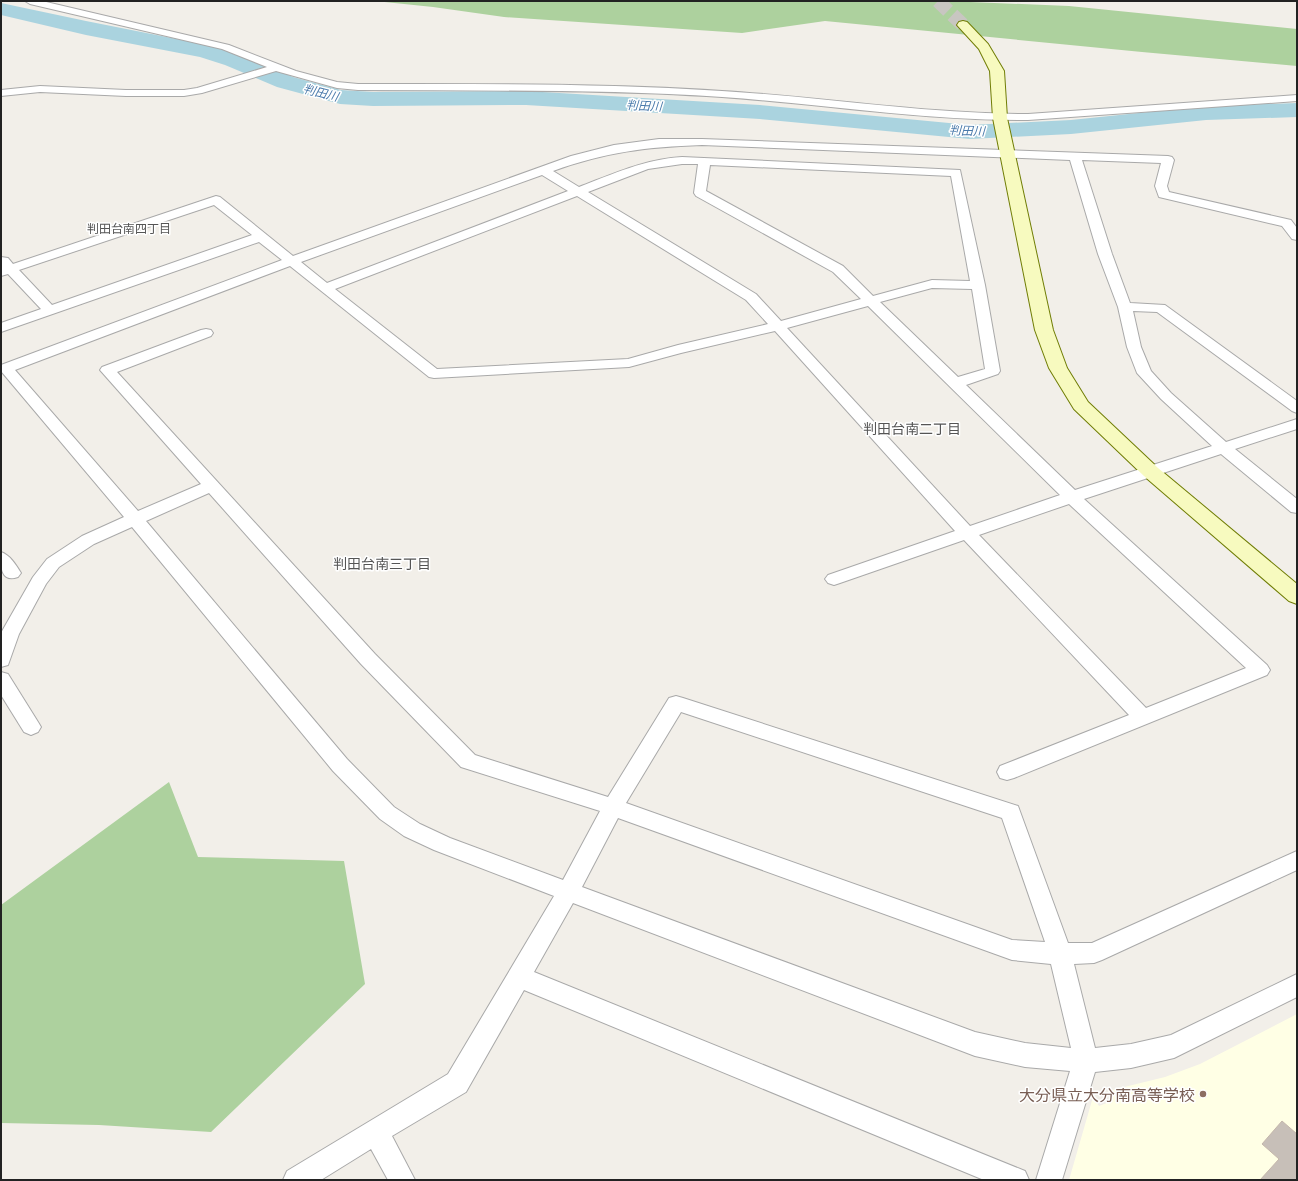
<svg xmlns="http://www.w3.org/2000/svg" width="1298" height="1181" viewBox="0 0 1298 1181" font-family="'Exo 2','Noto Sans JP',sans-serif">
	<rect width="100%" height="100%" fill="#f2efe9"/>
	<path fill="#ffffe5" d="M1297,1014V1180H1069L1093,1097L1099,1106L1112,1101L1108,1091L1165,1077L1200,1064Z"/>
	<g fill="#add19e">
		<path d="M375,1H946L1069,6L1297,29V66L1142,52L825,21L742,33L504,17L433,7Z"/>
		<path d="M169,782L198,857L344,861L365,984L211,1132L99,1125L1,1123V905Z"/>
	</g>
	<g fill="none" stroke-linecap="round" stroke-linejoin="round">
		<path fill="#aad3df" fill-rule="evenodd" d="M1,3L86,21L212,46L241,55L293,77L341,90L373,92L526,91L760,105L970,125L1071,120L1206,106L1297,103V117L1206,120L1071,134L970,139L760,119L526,105L373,106L340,104L277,87L225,65L200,57L86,35L1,15Z"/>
	</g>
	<path fill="#c7bfb8" stroke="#c4b6ab" d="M1282,1121L1297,1134V1180H1260L1279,1159L1262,1144Z"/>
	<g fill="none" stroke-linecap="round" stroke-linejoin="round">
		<path stroke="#c8c6c1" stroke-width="14" stroke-dasharray="14 6" stroke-linecap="butt" d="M938,1L963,25"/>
		<defs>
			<g id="street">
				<path d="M25,1H42L229,45L296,71L337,82L358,84C479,84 601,83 722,91C824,97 925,114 1028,114L1297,95V101L1028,120C925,121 824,104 722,97C601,89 479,91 358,90L337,88L276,71L202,93L184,96H126L40,92L1,96V90L40,86L126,90H184L197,88L267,67L222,49L30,4Z"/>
				<path d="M659,139H702L1168,156L1172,157L1174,160L1167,186L1169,192L1291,220L1297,228V240L1292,239L1282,226L1159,197L1155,186L1161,163L1082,160L1112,254L1130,303L1165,305L1297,401V413L1292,411L1157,312L1133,311L1141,347L1151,371L1171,393L1226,442L1297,419V429L1235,449L1297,499V513L1291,512L1221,454L1084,499L1267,665L1270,670L1267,675L1014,778L1007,780L1000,778L997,772L1000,766L1129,715L964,540L840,583L834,585L828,583L825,579L828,575L955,531L775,331L681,353L629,367L434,378L429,377L290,266L15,370L138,511L201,484L100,370L102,367L201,330L206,329L211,330L213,333L211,336L117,372L375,654L475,755L608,797L669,698L676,696L683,698L1018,806L1068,943H1092L1297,851V870L1102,960L1094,963L1074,964L1095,1048L1131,1044L1171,1035L1297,974V997L1174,1058L1131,1068L1095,1072L1062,1180H1036L1070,1071L1025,1067L975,1056L573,903L534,972L1025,1171L1029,1180H984L524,990L466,1092L392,1136L415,1180H388L371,1149L321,1180H283L287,1171L448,1074L554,896L434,850L404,836L380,819L333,771L132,527L94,544L59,567L46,584L19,634L8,665L1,667V633L33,577L47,559L82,536L124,517L1,371V365L282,260L259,242L1,332V323L41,309L8,274L1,276V257L8,258L13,264L216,196L220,197L293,256L571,156L614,145ZM702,145L1070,160L1098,254L1118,307L1127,347L1137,373L1161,399L1212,446L1075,490L966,385L998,374L1000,371L985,285L960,170L682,157C645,159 613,174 579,187L553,171C606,152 646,147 702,145ZM682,164H698L694,193L696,196L833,272L861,299L781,321L756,294L588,192L648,169ZM710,165L951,176L970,281L932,280L873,296L843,266L706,191ZM542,175L568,191L327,283L301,262ZM577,196L746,300L768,324L678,345L628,359L437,369L335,289ZM214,205L252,235L52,305L19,270ZM932,288L972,289L985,369L958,377L880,302ZM868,306L1060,495L970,526L787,328ZM209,493L361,664L461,767L600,811L563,880L450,838L420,824L394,807L347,759L146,521ZM1069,504L1246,668L1146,708L979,535ZM681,712L1002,818L1045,942L1012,940L626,803ZM618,818L1012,960L1051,964L1071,1048L1025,1043L975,1032L582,887Z"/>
				<path d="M1,552C10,555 16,565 21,573L18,577C0,583 1,566 1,552Z"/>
				<path d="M1,672L8,674L38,722L41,727L38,732L31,735L24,732L1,695Z"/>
			</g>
			<path id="secondary" d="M963,21L967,22L988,44L1004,71L1007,118L1053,330L1067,368L1088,402L1158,468L1297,584V604L1289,601L1144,476L1074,409L1049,368L1035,330L993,118L990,71L979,49L957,25L959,22Z"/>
		</defs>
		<use href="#street" stroke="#a9a9a9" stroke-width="2"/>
		<use href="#secondary" stroke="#707d05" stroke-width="2"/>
		<use href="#street" fill="#fff" fill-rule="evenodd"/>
		<use href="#secondary" fill="#f7fabf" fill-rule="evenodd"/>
	</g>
	<circle fill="#8d6e63" stroke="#fff" stroke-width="1.5" cx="1203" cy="1094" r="4"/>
	<g text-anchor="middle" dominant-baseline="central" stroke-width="3" stroke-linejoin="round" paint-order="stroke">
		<g font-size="12" font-style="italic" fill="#4a7aab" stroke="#fff">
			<text transform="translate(321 92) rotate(14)">判田川</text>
			<text transform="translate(644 105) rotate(3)">判田川</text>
			<text transform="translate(967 130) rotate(2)">判田川</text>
		</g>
		<g font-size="12" fill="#555" stroke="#fff">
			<text x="129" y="228">判田台南四丁目</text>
		</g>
		<g font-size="14" fill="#555" stroke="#fff">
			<text x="912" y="428">判田台南二丁目</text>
			<text x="382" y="563">判田台南三丁目</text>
		</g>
		<g font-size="16" fill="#785e54" stroke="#fff" text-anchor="end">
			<text x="1195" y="1094">大分県立大分南高等学校</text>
		</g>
	</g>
	<rect width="1298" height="1181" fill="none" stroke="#222222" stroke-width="4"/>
</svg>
